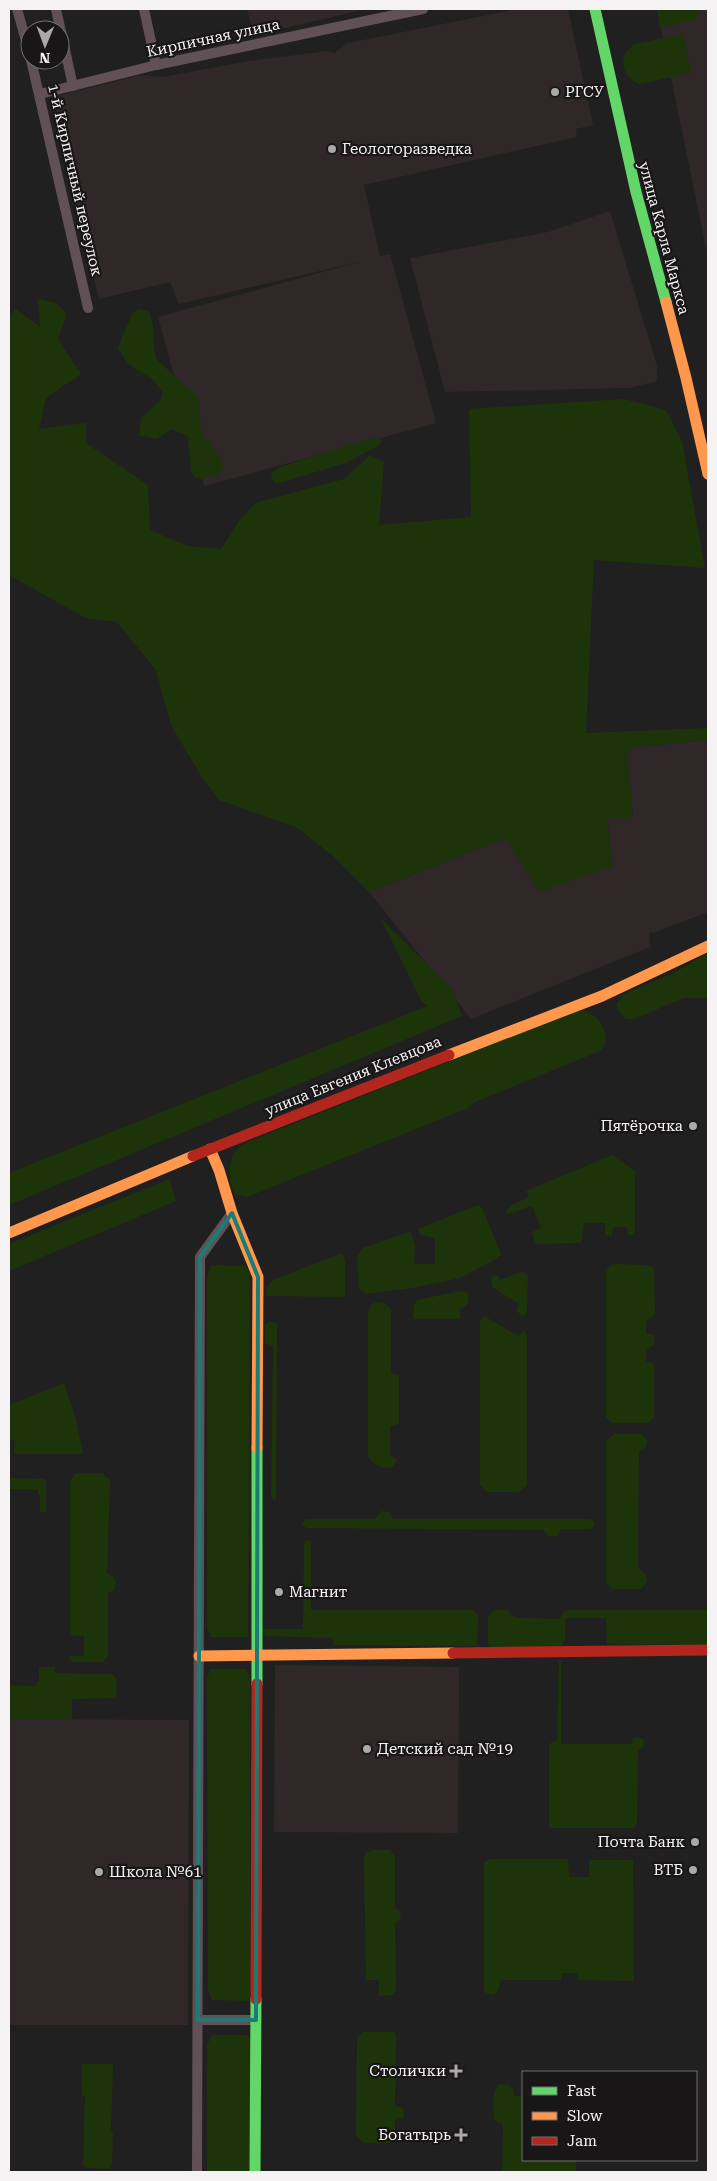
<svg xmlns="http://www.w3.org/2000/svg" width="717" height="2181" viewBox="0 0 717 2181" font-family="'Roboto Serif',serif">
	<rect width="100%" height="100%" fill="#212020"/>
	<g fill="#2f2728">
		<path d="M247,9H366L256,35L253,31Z"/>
		<path d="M517,9H568L593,125L576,129L577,137L364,185L380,256L390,254L436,423L204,486L158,317L363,261L179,304L170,282L99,299L74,197L79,194L53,97L141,75L163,77L248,61L327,51L334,53L348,43Z"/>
		<path d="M657,9H708V258Z"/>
		<path d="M610,211L657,366V381L629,388L445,392L410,258L548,232Z"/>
		<path d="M708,740V912L656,932L649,933L650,947L471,1019L369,892L506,838L612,866L607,817H633L627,756L630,748Z"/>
		<path d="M275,1665L459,1667L458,1833L274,1832Z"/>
		<path d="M9,1719L189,1720L188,2025H9Z"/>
	</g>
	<g fill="#1d340b">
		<path d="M657,9H699L695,20L660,27Z"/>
		<path d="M683,34L691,73L639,84C620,76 617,53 636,44Z"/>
		<path d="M38,299L56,303L67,314L58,339L81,374L46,398L39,429L86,423V443L148,485L150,530L188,546L221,549L239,521L255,503L344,479L370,455L384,462L379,525L471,517L469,409L624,399L666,410L682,442L705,568L594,560L586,733L708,728V740L630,748L627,756L633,817H607L612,866L539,892L506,838L369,892L333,856L298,828L219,800L200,774L171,725L156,670L117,622L86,618L9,575V318L16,309L40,327Z"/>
		<path d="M139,309L148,311C157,326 151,344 157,360L198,397L201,432L221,459L223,468L218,475L202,479L196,478L191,471L188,436L172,429L156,439L139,435L141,418L161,400L163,392L151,378L128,364L118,348L132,314Z"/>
		<path d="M376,437L380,438L381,442L378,446L346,463L279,483L274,482L271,476L272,472L280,467Z"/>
		<path d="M381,919L452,989L462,1016L9,1205V1173L428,1006L422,1002Z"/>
		<path d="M708,953V998H684L634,1019H626L618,1010L617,1004L624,994L674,973Z"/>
		<path d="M575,1011C580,1011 586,1011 591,1014C603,1020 612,1042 600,1051L477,1101L468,1108L247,1197L236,1195C228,1184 227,1160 237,1150C240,1146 246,1143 250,1141Z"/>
		<path d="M612,1155L635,1171V1231L633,1235H628L627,1227H613L612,1236L605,1235V1223H584L581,1243L535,1244L532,1232L541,1228L532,1206L508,1214L506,1212L512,1205L529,1197L526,1191Z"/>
		<path d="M169,1179L176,1201L9,1271V1244Z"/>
		<path d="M478,1205L482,1208L501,1254L496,1259L460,1278L412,1288L366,1294L359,1289L357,1256L363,1248L409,1232L411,1233L415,1245L414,1264H435V1238L421,1235L418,1229Z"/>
		<path d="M342,1254L345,1260V1297L266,1296L267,1287L273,1280L337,1255Z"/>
		<path d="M614,1264L648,1265L654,1269L655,1313L652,1318L646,1321V1334H652L654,1337V1345L646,1349V1361L653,1364L654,1367V1418L648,1423H612L606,1417V1272L610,1266Z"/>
		<path d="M211,1265L246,1266L250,1274L248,1637H211L207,1628V1279Z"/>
		<path d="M520,1272L526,1273L528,1277L527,1312L523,1317L516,1310L519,1304L492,1287L491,1278L494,1275L498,1276L500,1280Z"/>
		<path d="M461,1291L467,1293C471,1301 468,1305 460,1309V1319H413L414,1305L417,1300Z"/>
		<path d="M376,1302L385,1303L391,1310V1373L399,1375V1424L390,1426V1455L397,1459L393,1467C382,1469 372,1466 368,1455V1312L371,1305Z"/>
		<path d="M484,1316L518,1336L524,1331L527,1334V1485L519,1492H487L480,1484V1321Z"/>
		<path d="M270,1321L277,1324L276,1501L271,1498L273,1347L265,1343V1324Z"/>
		<path d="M64,1383L75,1416L83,1454H14L15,1440L9,1439V1405Z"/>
		<path d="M614,1434H642L647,1441L646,1447L639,1451L638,1568L645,1574L647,1581L641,1589H612L606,1582V1441Z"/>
		<path d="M80,1473H102L110,1480L107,1574L114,1577L116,1583L114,1590L108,1593V1656L102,1662H72L69,1656H84V1636L70,1635V1481L75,1474Z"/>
		<path d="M9,1478L44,1479L46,1481V1512H40V1495H38V1489H9V1494Z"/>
		<path d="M381,1511L390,1512L393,1519H591L595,1524L591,1529H561L558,1535C552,1539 546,1536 544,1530L307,1528L302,1525L305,1519H375Z"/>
		<path d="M309,1540L311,1541V1610H472L478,1614L477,1646L333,1645V1638L266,1636L262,1629H303L304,1544L305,1541Z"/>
		<path d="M496,1610H507L516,1618L559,1619L564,1612L570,1610H708V1645L607,1644L606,1618H565V1639L561,1647H491L488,1644V1618L492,1612Z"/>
		<path d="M559,1660L561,1661V1744H631L633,1739L637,1737L644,1740L643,1748L638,1750L637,1823L633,1828H549V1744L557,1740Z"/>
		<path d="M39,1667H55V1673L112,1674L117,1680L116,1698L72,1699V1720L9,1719V1685L36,1686V1683L39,1682Z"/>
		<path d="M210,1669H246L250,1679V1997L248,2001L212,2000L208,1990L207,1679Z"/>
		<path d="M372,1850H390L395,1857V1908L398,1909L401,1915L400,1920L395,1923L396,1989L393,1995L379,1996V1980H366L364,1857L366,1853Z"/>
		<path d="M489,1859H568L569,1877H589V1860H633L634,1981L578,1980V1973H561V1980H501L497,1993L492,1995L486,1993L484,1989V1863Z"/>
		<path d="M362,2032H393L396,2035L395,2106L402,2108L404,2112L403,2118L395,2120V2138L389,2143H364L356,2136L357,2039Z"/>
		<path d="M212,2035H247L250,2039L251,2172H207V2045Z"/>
		<path d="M82,2064H113L111,2131L113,2132L112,2163L109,2169L87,2168L83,2166L85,2096L82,2095Z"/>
		<path d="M499,2084L509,2085L513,2089L514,2096H523V2160H576V2172H502L503,2125L494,2120C494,2108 491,2092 499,2084Z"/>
	</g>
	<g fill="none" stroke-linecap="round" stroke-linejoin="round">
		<g stroke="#615056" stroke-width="10">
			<path d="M17,9L30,55"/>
			<path d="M56,9L73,86"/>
			<path d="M144,9L156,65"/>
			<path d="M31,60L88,308"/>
			<path d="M40,94L156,65L423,9"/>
			<path d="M198,2020H256"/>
			<path d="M197,2172L200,1257L232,1213"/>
		</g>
		<g stroke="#63d668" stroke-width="11">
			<path d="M595,9L636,192L666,302"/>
			<path d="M257,1684V1448"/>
			<path d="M255,2172L256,1999"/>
		</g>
		<g stroke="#ff974d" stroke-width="11">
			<path d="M666,302L686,378L708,474"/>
			<path d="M449,1055L602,996L708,946"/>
			<path d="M210,1149L219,1170L232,1213L258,1277L257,1448"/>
			<path d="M9,1233L193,1156"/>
			<path d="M199,1656L453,1653"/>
		</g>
		<g stroke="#b3261e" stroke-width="11">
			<path d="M193,1156L449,1055"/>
			<path d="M453,1653L708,1650"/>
			<path d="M256,1999L257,1684"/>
		</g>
	</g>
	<path fill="none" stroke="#1a7c75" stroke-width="4" stroke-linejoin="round" d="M232,1213L258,1277L256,2020H198L200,1257Z"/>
	<g fill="#aaa8a9" stroke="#191617" stroke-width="2">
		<circle cx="555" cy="92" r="5"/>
		<circle cx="332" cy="149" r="5"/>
		<circle cx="693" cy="1126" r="5"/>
		<circle cx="279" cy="1592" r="5"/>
		<circle cx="367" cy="1749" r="5"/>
		<circle cx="695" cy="1842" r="5"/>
		<circle cx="693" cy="1870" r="5"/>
		<circle cx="99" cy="1872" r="5"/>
		<path d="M453.5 2063.5h5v5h5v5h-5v5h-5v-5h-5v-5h5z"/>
		<path d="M458.5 2127.5h5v5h5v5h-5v5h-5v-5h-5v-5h5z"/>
	</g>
	<g text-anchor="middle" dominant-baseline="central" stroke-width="4.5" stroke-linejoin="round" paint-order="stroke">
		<g font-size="15" fill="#f4f2f3" stroke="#191617">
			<text transform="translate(213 38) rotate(-12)">Кирпичная улица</text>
			<text transform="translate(75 180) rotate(77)">1-й Кирпичный переулок</text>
			<text transform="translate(664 238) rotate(75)">улица Карла Маркса</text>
			<text transform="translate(353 1076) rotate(-22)">улица Евгения Клевцова</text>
		</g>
		<g font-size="15" fill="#f4f2f3" stroke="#191617" text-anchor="start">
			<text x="565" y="92">РГСУ</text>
			<text x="342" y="149">Геологоразведка</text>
			<text x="683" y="1126" text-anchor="end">Пятёрочка</text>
			<text x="289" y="1592">Магнит</text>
			<text x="377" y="1749">Детский сад №19</text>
			<text x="685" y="1842" text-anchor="end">Почта Банк</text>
			<text x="683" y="1870" text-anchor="end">ВТБ</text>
			<text x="109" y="1872">Школа №61</text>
			<text x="446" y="2071" text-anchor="end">Столички</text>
			<text x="451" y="2135" text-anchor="end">Богатырь</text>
		</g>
	</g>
	<rect width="717" height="2181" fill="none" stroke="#f4f2f3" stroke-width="20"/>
	<rect x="522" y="2071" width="175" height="90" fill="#191617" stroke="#716e6f"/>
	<rect x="532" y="2087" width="25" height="8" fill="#63d668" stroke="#716e6f"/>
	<text x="567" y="2096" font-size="15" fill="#f4f2f3">Fast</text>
	<rect x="532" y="2112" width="25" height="8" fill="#ff974d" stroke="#716e6f"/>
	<text x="567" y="2121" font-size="15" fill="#f4f2f3">Slow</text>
	<rect x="532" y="2137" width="25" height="8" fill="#b3261e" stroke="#716e6f"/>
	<text x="567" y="2146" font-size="15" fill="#f4f2f3">Jam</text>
	<g transform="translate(45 45) rotate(181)"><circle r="24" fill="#191617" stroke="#716e6f"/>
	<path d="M0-4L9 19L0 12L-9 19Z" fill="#aaa8a9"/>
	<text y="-8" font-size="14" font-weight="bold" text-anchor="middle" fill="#f4f2f3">N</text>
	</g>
</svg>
